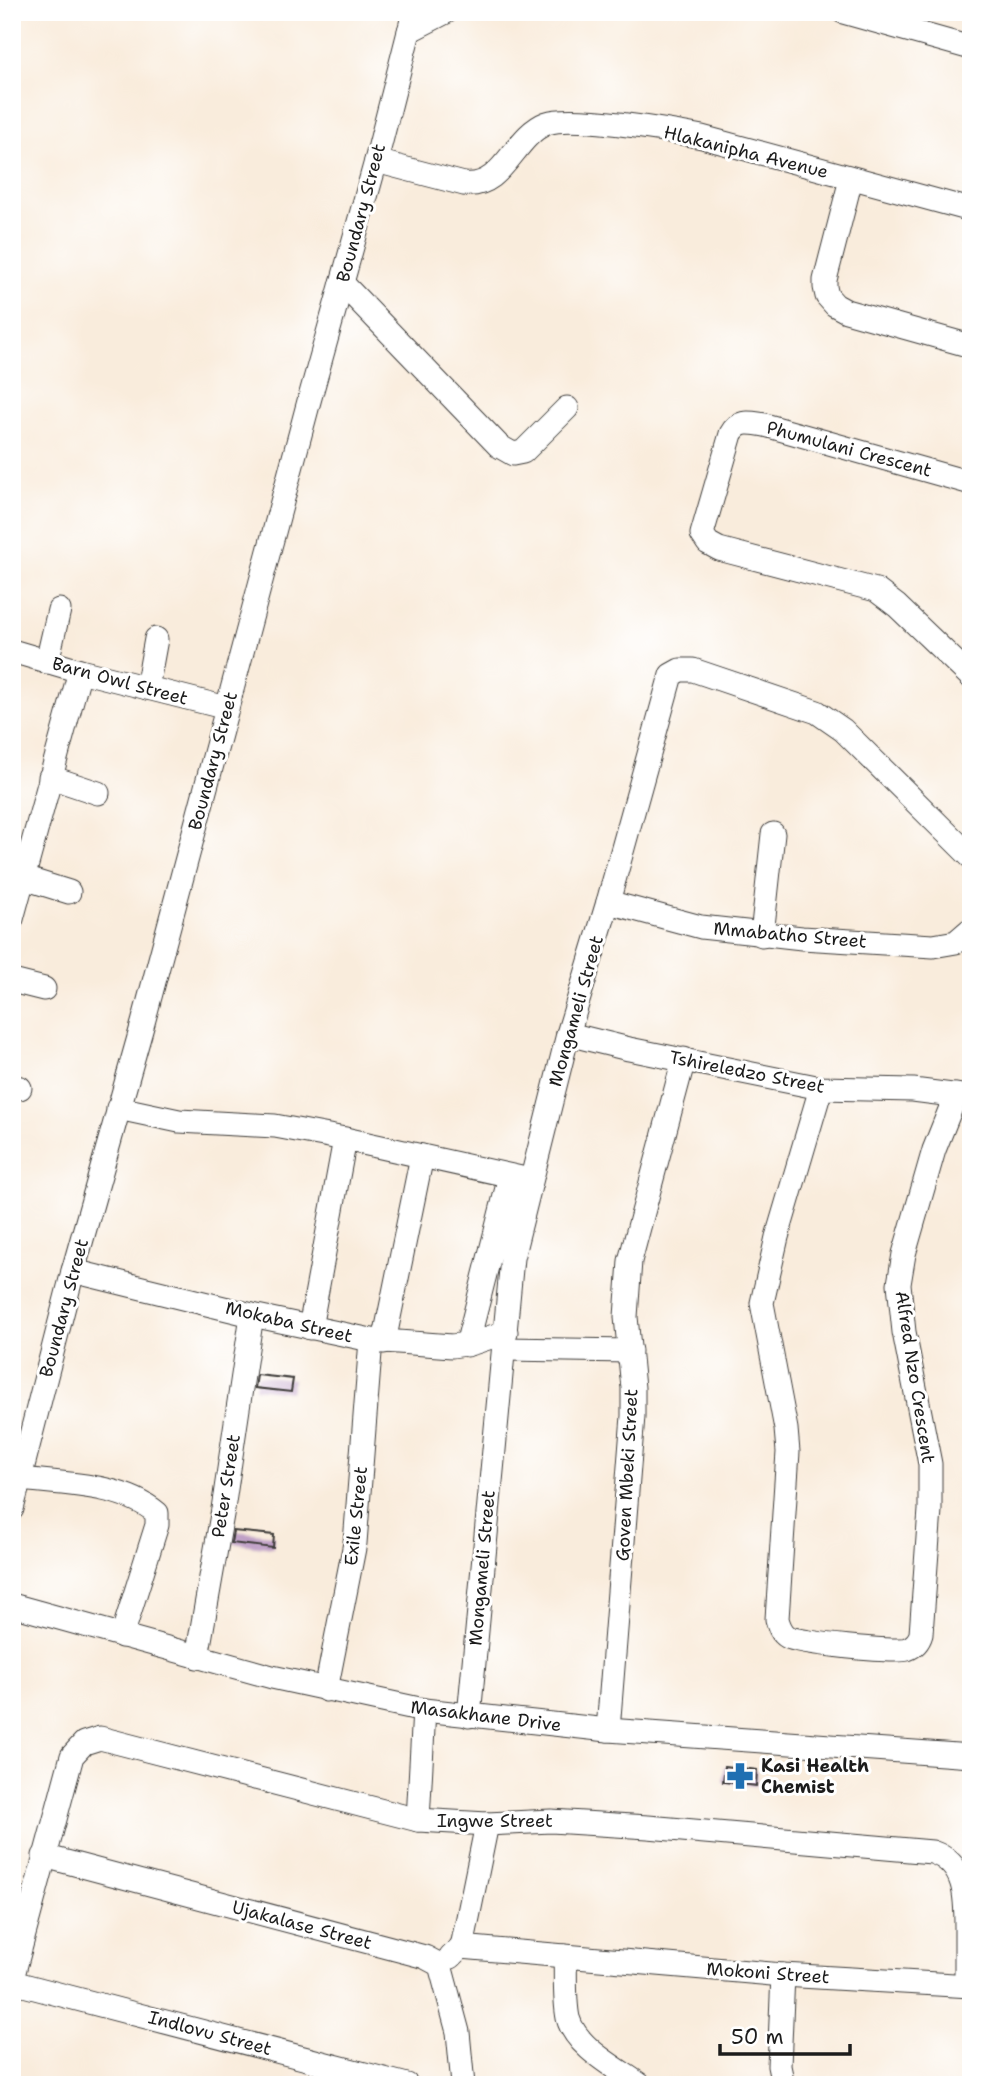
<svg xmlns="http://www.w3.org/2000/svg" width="983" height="2097" font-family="'Shantell Sans',sans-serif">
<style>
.building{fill:#be9dc5}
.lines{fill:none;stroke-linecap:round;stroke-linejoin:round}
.minor-casing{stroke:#3d3b39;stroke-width:25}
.minor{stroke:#fff;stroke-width:23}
.labels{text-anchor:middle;stroke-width:6;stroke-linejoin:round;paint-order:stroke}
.street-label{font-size:18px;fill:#1c1c1c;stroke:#fff}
.poi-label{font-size:18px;font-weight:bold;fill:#1c1c1c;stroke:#fff;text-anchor:start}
</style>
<rect width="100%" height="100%" fill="#fff"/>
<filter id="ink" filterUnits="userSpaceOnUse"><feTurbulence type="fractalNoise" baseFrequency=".0143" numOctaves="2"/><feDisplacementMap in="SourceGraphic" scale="14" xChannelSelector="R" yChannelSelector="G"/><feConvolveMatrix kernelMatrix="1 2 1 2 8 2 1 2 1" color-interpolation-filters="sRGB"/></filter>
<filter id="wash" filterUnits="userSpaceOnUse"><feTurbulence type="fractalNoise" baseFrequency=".00686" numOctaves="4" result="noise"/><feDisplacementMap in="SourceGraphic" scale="28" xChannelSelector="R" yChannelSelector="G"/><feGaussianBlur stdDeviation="1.57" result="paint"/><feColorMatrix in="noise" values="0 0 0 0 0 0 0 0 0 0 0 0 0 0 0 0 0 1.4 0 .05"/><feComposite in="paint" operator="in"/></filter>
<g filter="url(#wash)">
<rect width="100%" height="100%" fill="#f9ecdc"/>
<g id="blocks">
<g class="building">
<polygon points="257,1375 293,1379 291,1392 255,1388"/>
<polygon points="233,1531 274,1535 273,1548 231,1543"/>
<polygon points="725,1766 757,1770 756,1786 723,1782"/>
</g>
</g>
</g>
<g filter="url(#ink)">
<use href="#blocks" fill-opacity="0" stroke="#3d3b39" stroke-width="2"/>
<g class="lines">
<defs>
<g id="minor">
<polyline points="843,12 971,48"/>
<polyline points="409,31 446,12"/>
<path d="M376,161L464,184C504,189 513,136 547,123C573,114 671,131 702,137L971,210"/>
<polyline points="851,179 825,280 825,287 827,296 835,305 846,311 971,346"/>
<polyline points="342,283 499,446 513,454 523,452 567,408"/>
<path d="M971,483L765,425C750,423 739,419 731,434L702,534L708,543L719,549L876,590L897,606L971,677"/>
<polyline points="12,651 80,671 227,708"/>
<polyline points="47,662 59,610"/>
<polyline points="147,688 156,639"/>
<polyline points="50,777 98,793"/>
<polyline points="24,878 69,892"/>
<polyline points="608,902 701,927 802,938 933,946 956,942 971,929"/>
<polyline points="12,919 80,671"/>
<polyline points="762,935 773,834"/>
<polyline points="12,981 44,989"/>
<polyline points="568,1034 629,1049 821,1088 913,1090 968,1097"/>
<polyline points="12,1086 20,1088"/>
<path d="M821,1088L777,1237L762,1303L786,1429L788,1452L777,1619C779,1626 781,1633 788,1637C799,1643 895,1653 907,1649C915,1646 919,1641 921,1634L930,1510V1464L904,1332L899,1284L904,1254L934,1150L956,1095"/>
<polyline points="118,1108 179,1121 275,1126 345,1139 530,1180"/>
<polyline points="73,1271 252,1315 371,1340 452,1346 473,1343 506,1332"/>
<polyline points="310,1328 345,1139"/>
<polyline points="384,1342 422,1156"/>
<polyline points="467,1345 510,1176"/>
<polyline points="505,1349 630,1351"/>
<path d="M20,1479C64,1484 123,1484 157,1513V1525L122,1636"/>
<polyline points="12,1509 73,1271 143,1023 309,401 376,161 414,12"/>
<polyline points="12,1605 272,1677 424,1710 608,1730 971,1756"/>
<polyline points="197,1657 223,1509 252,1315"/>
<polyline points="326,1690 355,1543 371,1340"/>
<polyline points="469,1716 512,1258 568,1034 608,902 671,675 680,670 693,670 817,712 843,730 971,857"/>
<polyline points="608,1730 633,1416 633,1388 626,1317 630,1261 684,1059"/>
<polyline points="418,1820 424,1710"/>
<polyline points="44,1856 425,1957 440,1965 458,2032 463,2085"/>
<polyline points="461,1947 783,1975 971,1986"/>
<path d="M565,1956C566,1976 564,1998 568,2018C576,2048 617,2068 640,2085"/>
<polyline points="451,1957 461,1947 463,1942 487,1824"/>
<polyline points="783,1975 779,2066 783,2085"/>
<path d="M12,1979L72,1756L84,1743L100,1738L418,1820L487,1824L551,1821L648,1827L932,1852C967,1864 966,1899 966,1930C966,1949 966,1967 966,1986"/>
<polyline points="12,1982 407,2085"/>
</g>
</defs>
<use href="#minor" class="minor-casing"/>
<use href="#minor" class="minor"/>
</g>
</g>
<defs>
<symbol id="pharmacy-bare" viewBox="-9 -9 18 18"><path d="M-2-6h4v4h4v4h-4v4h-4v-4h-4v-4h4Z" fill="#1f6fb2" stroke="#fff" stroke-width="2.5" paint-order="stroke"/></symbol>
</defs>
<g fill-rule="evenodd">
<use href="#pharmacy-bare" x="721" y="1757" width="38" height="38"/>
</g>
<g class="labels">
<g class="street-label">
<text transform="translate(746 152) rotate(14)" y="6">Hlakanipha Avenue</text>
<text transform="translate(361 213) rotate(-75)" y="6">Boundary Street</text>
<text transform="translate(849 449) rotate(15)" y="6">Phumulani Crescent</text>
<text transform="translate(120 681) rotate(15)" y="6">Barn Owl Street</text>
<text transform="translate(213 761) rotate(-75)" y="6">Boundary Street</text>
<text transform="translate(790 935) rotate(5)" y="6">Mmabatho Street</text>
<text transform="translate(576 1011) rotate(-74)" y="6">Mongameli Street</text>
<text transform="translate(747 1072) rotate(11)" y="6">Tshireledzo Street</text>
<text transform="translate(64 1308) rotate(-75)" y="6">Boundary Street</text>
<text transform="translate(289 1322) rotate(13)" y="6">Mokaba Street</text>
<text transform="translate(915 1377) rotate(81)" y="6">Alfred Nzo Crescent</text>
<text transform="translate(627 1475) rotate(-87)" y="6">Goven Mbeki Street</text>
<text transform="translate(226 1486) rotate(-81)" y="6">Peter Street</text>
<text transform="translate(356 1516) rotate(-84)" y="6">Exile Street</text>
<text transform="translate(482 1568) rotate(-85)" y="6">Mongameli Street</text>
<text transform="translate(486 1716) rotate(7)" y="6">Masakhane Drive</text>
<text x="495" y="1827">Ingwe Street</text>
<text transform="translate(302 1925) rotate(15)" y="6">Ujakalase Street</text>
<text transform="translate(768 1973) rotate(4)" y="6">Mokoni Street</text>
<text transform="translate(210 2033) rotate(15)" y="6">Indlovu Street</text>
</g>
<g class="poi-label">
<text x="761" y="1772">Kasi Health<tspan x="761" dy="21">Chemist</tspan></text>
</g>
</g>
<rect width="983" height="2097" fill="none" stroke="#fff" stroke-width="42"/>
<path d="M720 2044v10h130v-10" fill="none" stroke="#1c1c1c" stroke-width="3.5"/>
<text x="731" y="2044" font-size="21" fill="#1c1c1c" stroke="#ffffff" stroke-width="5" paint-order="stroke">50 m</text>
</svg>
